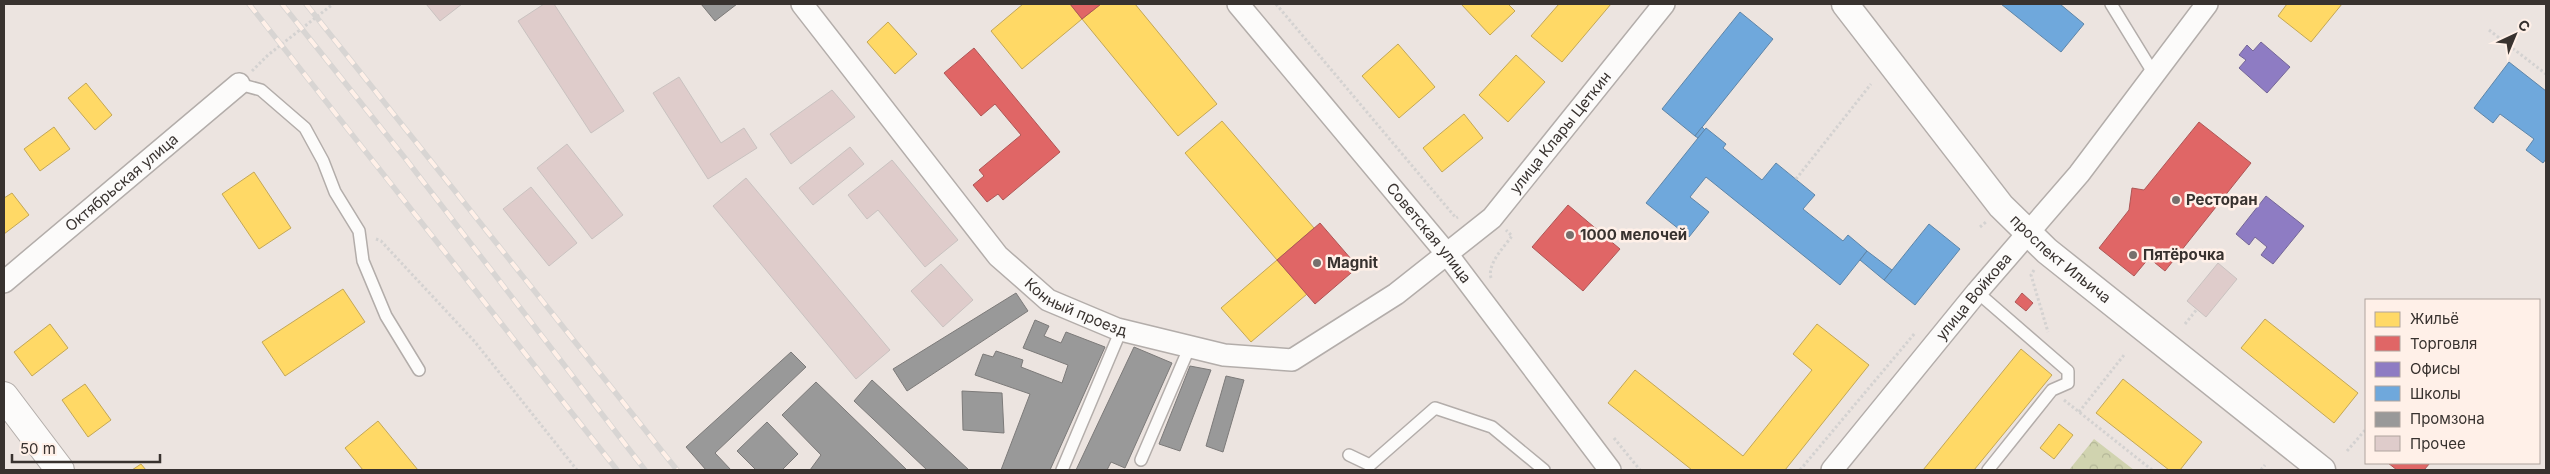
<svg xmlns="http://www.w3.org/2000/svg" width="2550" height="474" font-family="Inter,sans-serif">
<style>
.park{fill:url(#park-crowns)}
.homes{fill:#ffd966;stroke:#c3a756}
.shops{fill:#e06666;stroke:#ae5656}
.offices{fill:#8e7cc3;stroke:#746697}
.schools{fill:#6fa8dc;stroke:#5e85a8}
.industry{fill:#999;stroke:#7c7a79}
.building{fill:#dfcccb;stroke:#c9c2c0}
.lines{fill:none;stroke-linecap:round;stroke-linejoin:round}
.service-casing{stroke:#b3adaa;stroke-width:14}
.minor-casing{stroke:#b3adaa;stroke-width:24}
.tertiary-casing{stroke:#b3adaa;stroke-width:29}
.primary-casing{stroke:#b3adaa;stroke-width:30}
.path{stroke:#d4d2d1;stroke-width:3;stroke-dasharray:2.5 2.5;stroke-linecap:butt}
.service{stroke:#fcfbfa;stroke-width:11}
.minor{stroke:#fcfbfa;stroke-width:21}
.tertiary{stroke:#fcfbfa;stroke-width:26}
.primary{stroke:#fcfbfa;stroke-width:28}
.rail-casing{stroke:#d8d5d3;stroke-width:5.5}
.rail{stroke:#fff0e8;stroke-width:4;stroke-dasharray:11;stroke-linecap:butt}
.poi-dot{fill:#77706d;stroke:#fff0e8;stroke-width:2}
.labels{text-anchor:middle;stroke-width:5;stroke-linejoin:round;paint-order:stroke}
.street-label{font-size:15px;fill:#38322f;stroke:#fff0e8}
.poi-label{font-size:15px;font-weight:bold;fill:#38322f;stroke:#fff0e8;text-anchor:start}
</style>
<defs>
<pattern id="park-crowns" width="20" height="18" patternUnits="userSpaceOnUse" patternTransform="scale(1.25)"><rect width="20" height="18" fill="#d0d3af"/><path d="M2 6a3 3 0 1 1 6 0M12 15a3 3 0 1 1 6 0" fill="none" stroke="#b3b697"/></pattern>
</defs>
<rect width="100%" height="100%" fill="#ece4e0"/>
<polygon class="park" points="2094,439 2134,470 2069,470"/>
<g class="homes">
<polygon points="1023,4 1070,4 1082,19 1022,69 991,31"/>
<polygon points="1101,4 1135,4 1217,104 1178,136 1082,19"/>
<polygon points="1461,4 1508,4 1515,11 1490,35"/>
<polygon points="1559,4 1611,4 1562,62 1531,36"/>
<polygon points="2287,4 2342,4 2311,42 2278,16"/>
<polygon points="888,22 917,54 895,74 867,42"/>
<polygon points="1398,44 1435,87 1399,118 1362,76"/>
<polygon points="1516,55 1545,82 1508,122 1479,95"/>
<polygon points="86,83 112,115 95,130 68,98"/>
<polygon points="1464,114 1483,138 1442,172 1423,148"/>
<polygon points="1222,121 1314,228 1277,260 1185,153"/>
<polygon points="54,127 70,149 40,171 24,149"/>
<polygon points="254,172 291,228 259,249 222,194"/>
<polygon points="12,193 29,215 4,234 4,198"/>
<polygon points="1277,260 1307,294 1251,342 1221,308"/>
<polygon points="343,289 365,322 285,376 262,342"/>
<polygon points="2265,319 2358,393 2334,423 2241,348"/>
<polygon points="50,324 68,348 32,376 14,352"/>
<polygon points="1817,324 1869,365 1785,470 1692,470 1608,403 1635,370 1743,456 1812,370 1793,354"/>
<polygon points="2021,349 2052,375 1974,470 1923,470"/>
<polygon points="2123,379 2202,442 2180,470 2169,470 2096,413"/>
<polygon points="85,384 111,420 88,437 62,400"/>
<polygon points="378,421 418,470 363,470 345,448"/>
<polygon points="2059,424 2073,435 2054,459 2040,448"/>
<polygon points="141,464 146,470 132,470"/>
</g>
<g class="shops">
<polygon points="1070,4 1101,4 1082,19"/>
<polygon points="974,48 1060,152 1003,200 998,194 987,202 973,185 984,176 979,170 1021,135 995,104 981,116 944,73"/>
<polygon points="2199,122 2251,163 2165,271 2149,258 2134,276 2099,248 2129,210 2132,188 2144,190"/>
<polygon points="1568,205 1620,249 1583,291 1532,247"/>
<polygon points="1320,223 1358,267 1315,304 1277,260"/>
<polygon points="2022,293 2033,303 2026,311 2015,302"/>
<polygon points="2388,463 2430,463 2424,470 2397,470"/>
</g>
<g class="offices">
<polygon points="2261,42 2290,67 2267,93 2239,68 2246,60 2239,55 2247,45 2253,51"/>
<polygon points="2266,196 2304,226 2273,264 2261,255 2267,247 2255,237 2249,245 2236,234"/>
</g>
<g class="schools">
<polygon points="2001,4 2060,4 2084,24 2061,52"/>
<polygon points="1740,12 1773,39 1695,136 1662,109"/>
<polygon points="2509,62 2546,91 2546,159 2543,163 2526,150 2534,139 2500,114 2493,123 2474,108"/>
<polygon points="1702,127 1705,130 1698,138 1695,136"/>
<polygon points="1706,128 1726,144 1723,148 1762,180 1776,163 1815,195 1803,209 1843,241 1848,235 1867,251 1840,285 1706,177 1690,197 1709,212 1689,237 1646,203"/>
<polygon points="1929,224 1960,249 1915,305 1884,280"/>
<polygon points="1867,251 1892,270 1884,280 1860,260"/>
</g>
<g class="industry">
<polygon points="701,4 737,4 715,21"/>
<polygon points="1016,293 1028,311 907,391 893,369"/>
<polygon points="1035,320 1049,326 1044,336 1061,343 1066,332 1105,347 1050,470 1001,470 1030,394 975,375 983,354 993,357 996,351 1023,360 1021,367 1062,383 1068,365 1023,348"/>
<polygon points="1134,347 1172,363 1125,468 1111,462 1107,470 1076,470"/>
<polygon points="791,352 806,367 715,453 731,470 706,470 686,447"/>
<polygon points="1190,366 1211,370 1180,451 1159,444"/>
<polygon points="1226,376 1244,380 1223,452 1206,446"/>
<polygon points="872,380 969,470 927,470 854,401"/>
<polygon points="816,382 907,470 810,470 821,455 782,415"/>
<polygon points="962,391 1002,393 1004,433 963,430"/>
<polygon points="767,422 798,454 782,470 756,470 737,451"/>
</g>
<g class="building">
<polygon points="426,4 462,4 440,21"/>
<polygon points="544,4 554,4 624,111 591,133 518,21"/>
<polygon points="679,77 721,143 744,128 757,148 708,179 653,93"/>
<polygon points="832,90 855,117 791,164 770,134"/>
<polygon points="567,144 623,215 592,239 537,168"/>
<polygon points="850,147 864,164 813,205 799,188"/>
<polygon points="892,160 958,240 925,267 878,210 867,219 848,195"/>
<polygon points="746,178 890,350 856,379 713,206"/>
<polygon points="531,187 577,243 549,266 503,209"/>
<polygon points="2218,263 2237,279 2206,317 2187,301"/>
<polygon points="941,264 973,300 943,327 911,291"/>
</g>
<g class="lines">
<defs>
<g id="service">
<polyline points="2111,4 2154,74"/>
<polyline points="239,84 261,90 305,128 323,161 335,192 359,231 363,261 386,316 419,370"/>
<polyline points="1977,292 2068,371 2068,383 2052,390 1988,470"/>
<polyline points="1349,455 1370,465 1435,408 1492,427 1544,470"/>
<polyline points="1141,460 1190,346"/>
<polyline points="1062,470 1121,330"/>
</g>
<g id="minor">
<path id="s1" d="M802,4L998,256L1048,300L1117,329L1224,355L1292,360L1396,294L1492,218L1664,4"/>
<path id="s2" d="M1238,4L1447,254L1610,470"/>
<path id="s3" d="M4,282L239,84"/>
<path id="s4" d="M1832,470L1977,292L2079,174L2207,4"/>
</g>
<g id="tertiary">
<path id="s5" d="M1845,4L2001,206L2047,251L2322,470"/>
</g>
<polyline id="primary" points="4,396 60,470"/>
</defs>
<use href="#service" class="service-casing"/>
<use href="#minor" class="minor-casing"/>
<use href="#tertiary" class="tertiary-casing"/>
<use href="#primary" class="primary-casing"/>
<g class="path">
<polyline points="1276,4 1456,218 1458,217"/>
<polyline points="2489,30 2546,74"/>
<polyline points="252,71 268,55 333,4"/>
<polyline points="1796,179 1871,84"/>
<polyline points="1980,227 1986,222"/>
<polyline points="376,239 381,241 475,342 577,470"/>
<polyline points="2034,270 2031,275 2048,332"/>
<path d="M1491,278C1487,264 1504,247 1512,236L1506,230"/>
<polyline points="2185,324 2197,309"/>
<polyline points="2064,400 2152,470"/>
<polyline points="2079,412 2124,355"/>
<polyline points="1614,438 1640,470"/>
<polyline points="2347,451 2366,429"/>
<polyline points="1800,470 1915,333"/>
<polyline points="2261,470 2265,465"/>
</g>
<use href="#service" class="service"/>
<use href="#minor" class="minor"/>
<use href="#tertiary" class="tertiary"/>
<use href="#primary" class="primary"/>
<defs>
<g id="rail">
<polyline points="249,4 617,470"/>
<polyline points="282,4 405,158 645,470"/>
<polyline points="306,4 677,470"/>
</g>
</defs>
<use href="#rail" class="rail-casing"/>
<use href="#rail" class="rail"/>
</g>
<g class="poi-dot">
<circle cx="2176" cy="200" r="5"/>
<circle cx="1570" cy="235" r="5"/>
<circle cx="2133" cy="255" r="5"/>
<circle cx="1317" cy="263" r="5"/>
</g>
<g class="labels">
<g class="street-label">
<text dy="5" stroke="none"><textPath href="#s1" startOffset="994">улица Клары Цеткин</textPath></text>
<text dy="5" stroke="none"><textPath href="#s3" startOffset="154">Октябрьская улица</textPath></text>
<text dy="5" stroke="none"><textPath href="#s2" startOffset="298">Советская улица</textPath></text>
<text dy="5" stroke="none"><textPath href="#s5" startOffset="335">проспект Ильича</textPath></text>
<text dy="5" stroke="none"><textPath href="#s4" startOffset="224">улица Войкова</textPath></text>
<text dy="5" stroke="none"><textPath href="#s1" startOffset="414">Конный проезд</textPath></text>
</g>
<g class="poi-label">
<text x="2186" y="205">Ресторан</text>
<text x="1580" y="240">1000 мелочей</text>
<text x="2143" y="260">Пятёрочка</text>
<text x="1327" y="268">Magnit</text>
</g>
</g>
<rect width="2550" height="474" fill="none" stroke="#38322f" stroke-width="10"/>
<rect x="2365" y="299" width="175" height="165" fill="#fff0e8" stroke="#afa49e"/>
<rect x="2375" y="312" width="25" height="15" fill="#ffd966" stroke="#afa49e"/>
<text x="2410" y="324" font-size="15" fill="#38322f">Жильё</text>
<rect x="2375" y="336" width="25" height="15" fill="#e06666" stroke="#afa49e"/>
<text x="2410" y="349" font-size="15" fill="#38322f">Торговля</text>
<rect x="2375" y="362" width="25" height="15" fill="#8e7cc3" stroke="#afa49e"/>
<text x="2410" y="374" font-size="15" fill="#38322f">Офисы</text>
<rect x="2375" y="386" width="25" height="15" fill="#6fa8dc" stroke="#afa49e"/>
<text x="2410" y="399" font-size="15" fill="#38322f">Школы</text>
<rect x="2375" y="412" width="25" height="15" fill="#999999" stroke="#afa49e"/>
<text x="2410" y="424" font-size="15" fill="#38322f">Промзона</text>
<rect x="2375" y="436" width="25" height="15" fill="#dfcccb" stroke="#afa49e"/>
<text x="2410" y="449" font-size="15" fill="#38322f">Прочее</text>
<g transform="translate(2515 35) rotate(44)" stroke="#fff0e8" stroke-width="4" paint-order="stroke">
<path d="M0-4L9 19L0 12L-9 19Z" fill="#38322f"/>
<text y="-8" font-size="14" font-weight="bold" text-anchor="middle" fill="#38322f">С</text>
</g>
<path d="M12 454v8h148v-8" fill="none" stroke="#38322f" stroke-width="2.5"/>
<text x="20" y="454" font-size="15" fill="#38322f" stroke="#fff0e8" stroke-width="4" paint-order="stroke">50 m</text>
</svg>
